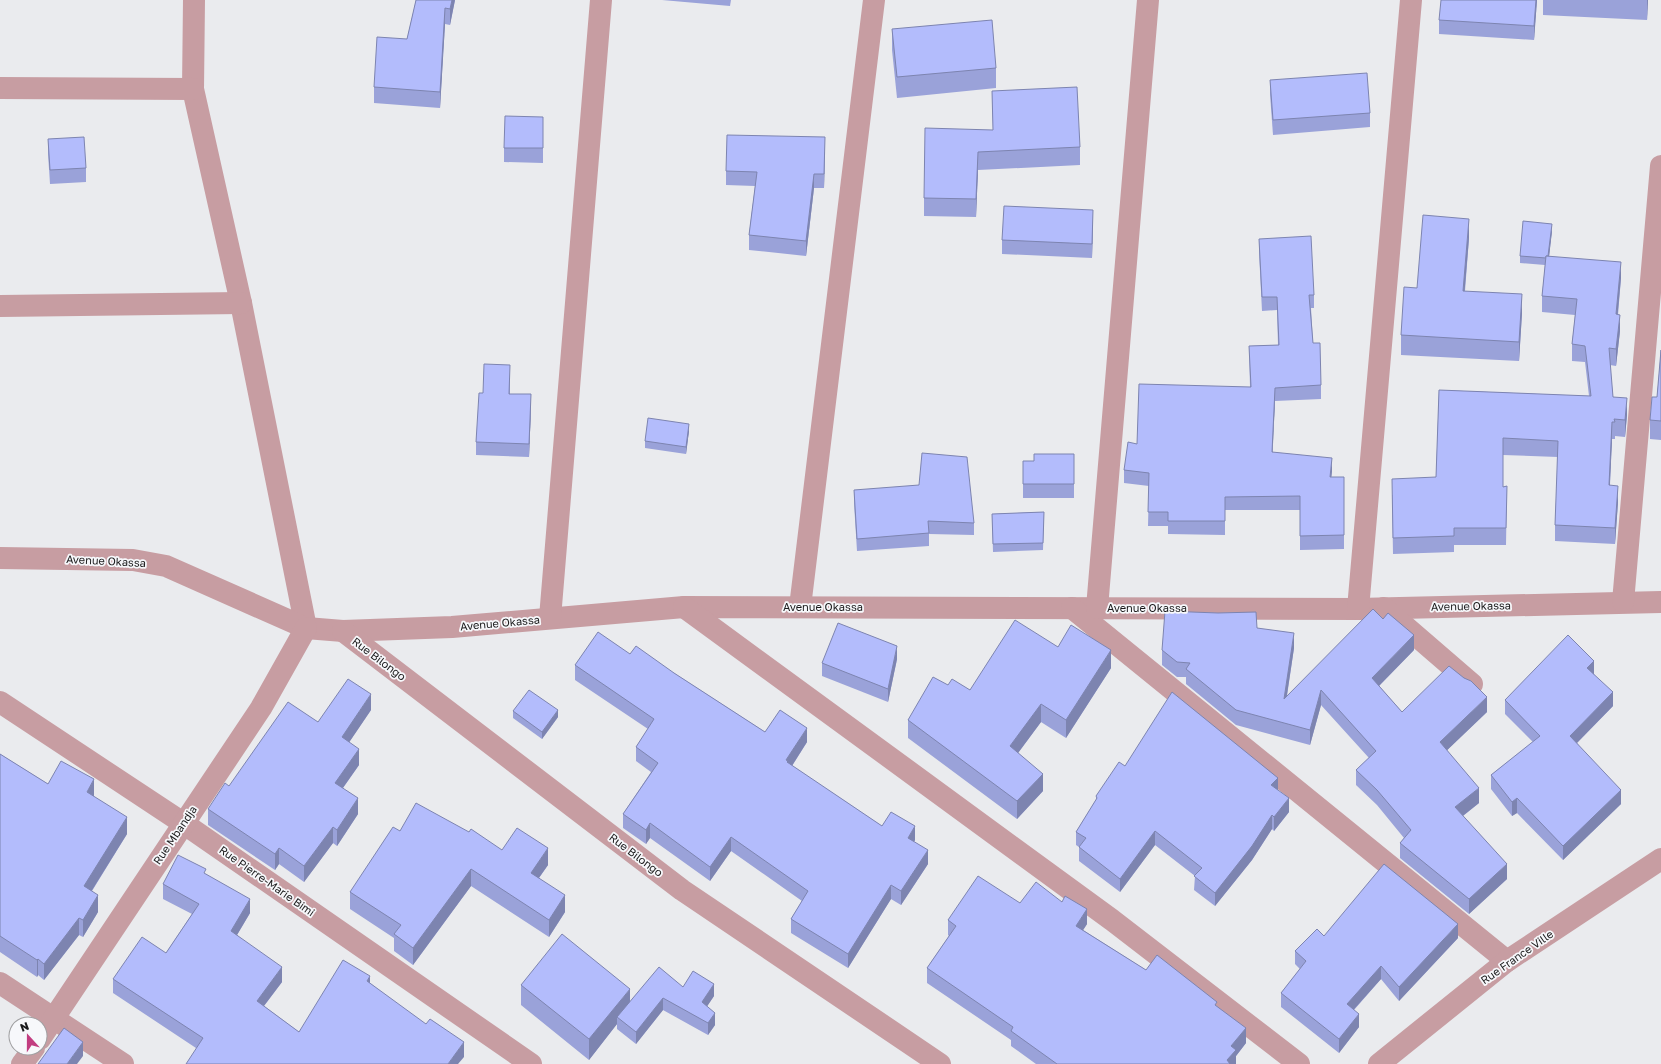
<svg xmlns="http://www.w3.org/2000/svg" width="1661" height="1064" font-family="'Golos Text',sans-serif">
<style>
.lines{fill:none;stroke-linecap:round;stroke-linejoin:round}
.minor{stroke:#c79da2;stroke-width:22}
.wall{fill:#9aa2d9}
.shaded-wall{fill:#7d84b0}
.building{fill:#b3bcfc;stroke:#7d84b0}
.labels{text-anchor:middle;stroke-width:3.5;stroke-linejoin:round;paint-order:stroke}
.street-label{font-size:11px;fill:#1a1a1b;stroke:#f7f8fb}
</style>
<rect width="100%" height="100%" fill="#eaebee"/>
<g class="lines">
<g class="minor">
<polyline points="194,0 193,89 241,303 306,628"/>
<polyline points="0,88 193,89"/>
<polyline points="0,306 241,303"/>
<polyline points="0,558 133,560 166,566 306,628 343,631 452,627 684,607 1358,609 1661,602"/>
<polyline points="1623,602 1661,166"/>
<polyline points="684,607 1112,920 1299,1064"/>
<polyline points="800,607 874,0"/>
<polyline points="1072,608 1507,961"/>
<polyline points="1097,608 1148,0"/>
<polyline points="1384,608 1472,684"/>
<polyline points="1358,609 1411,0"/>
<polyline points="550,618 601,0"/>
<polyline points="343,631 682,890 940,1064"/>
<polyline points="0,702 183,823 531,1064"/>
<polyline points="0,983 123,1064"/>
<polyline points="40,1039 261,708 306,628"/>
<polyline points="22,1064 34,1048"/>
<polyline points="1379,1064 1507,961 1661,859"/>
</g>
</g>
<g class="wall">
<polygon points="416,0 455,0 450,25 445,24 440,108 374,103 374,87 407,39"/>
<polygon points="662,0 731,0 730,6"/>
<polygon points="1537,0 1534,40 1439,34 1439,20"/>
<polygon points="1543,0 1648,0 1647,20 1543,15"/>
<polygon points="892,29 996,68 996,88 897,98 892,50"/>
<polygon points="1270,80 1370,113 1370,127 1273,135 1270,94"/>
<polygon points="992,91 1080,147 1080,165 978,170 976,217 924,216 924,198 993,130"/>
<polygon points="543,117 543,163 504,162 504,148"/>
<polygon points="48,139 86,168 86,182 50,184 48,153"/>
<polygon points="825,152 824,188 814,188 806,256 749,250 749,235 755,186 726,185 726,171"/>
<polygon points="1093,225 1092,258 1002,254 1002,240"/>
<polygon points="1552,231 1549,256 1621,278 1618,315 1620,331 1616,366 1610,365 1613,397 1627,415 1625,437 1615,436 1615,439 1612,439 1610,485 1618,502 1615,544 1555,541 1555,525 1558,457 1503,455 1503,487 1507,486 1506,545 1454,545 1454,552 1393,554 1392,495 1436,477 1439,390 1589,396 1585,362 1572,361 1572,344 1575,315 1542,312 1542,296 1545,265 1520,263 1520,256"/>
<polygon points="1469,238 1465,291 1522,313 1519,361 1401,355 1401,335 1417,288"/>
<polygon points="1259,239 1314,295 1314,308 1311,308 1313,343 1321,385 1321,399 1275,401 1272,452 1332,471 1331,477 1344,477 1344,549 1300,550 1300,510 1225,510 1225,535 1168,534 1168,526 1148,526 1149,486 1124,483 1124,470 1137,444 1250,387 1249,346 1278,345 1277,310 1262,311 1259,252"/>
<polygon points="1661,350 1661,440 1650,439 1650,420 1657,397"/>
<polygon points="510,378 510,394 531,408 529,457 476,455 476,442 483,393"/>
<polygon points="689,431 686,454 645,448 645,441"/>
<polygon points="1074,454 1074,498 1023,498 1023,461 1034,461"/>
<polygon points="854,490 974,523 974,535 929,534 929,546 857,551 854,503"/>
<polygon points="1044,512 1043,550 993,552 992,514"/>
<polygon points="1257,628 1294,648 1287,696 1414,650 1379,686 1402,712 1487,712 1447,750 1479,803 1463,816 1507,879 1469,914 1400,858 1400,843 1404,838 1377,805 1356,785 1356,770 1369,758 1321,705 1310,745 1236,725 1186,684 1186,677 1177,677 1162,665 1162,650"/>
<polygon points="1058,647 1111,668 1066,738 1041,722 1018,753 1043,791 1017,819 908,738 908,720 948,685 970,690"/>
<polygon points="630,654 674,673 765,732 807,742 792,766 882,826 915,840 914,842 928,864 901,905 891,899 848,968 791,933 791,919 802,901 731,851 710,881 650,838 646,844 623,828 623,814 651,772 636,761 636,747 648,729 575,680 575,665"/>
<polygon points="897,659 888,702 822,676 822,663"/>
<polygon points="1594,674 1613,706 1577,743 1621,804 1563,860 1517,813 1512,816 1491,789 1491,775 1533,742 1505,714 1505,700"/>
<polygon points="371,710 349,742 359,765 343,788 358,814 337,846 333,843 304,882 279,864 275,870 208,825 208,809 229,786 318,722"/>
<polygon points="513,711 558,717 542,739 513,718"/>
<polygon points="0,754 48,784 94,796 94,797 127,834 92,891 98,912 83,937 79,935 44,980 38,975 37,977 0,952"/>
<polygon points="1125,766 1278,790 1289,812 1274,831 1272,829 1252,860 1215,906 1194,890 1195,876 1155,845 1120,892 1079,861 1079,847 1076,845 1076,832 1096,800 1096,796"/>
<polygon points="400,831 502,850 548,865 539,878 565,912 549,937 471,886 413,965 394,951 394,938 350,909 350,892"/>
<polygon points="206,874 250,913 237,935 282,982 264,1006 299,1032 370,983 464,1057 196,1048 113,993 113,979 166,953 192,914 163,899 163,884"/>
<polygon points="1020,903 1087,924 1083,930 1146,970 1217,1006 1246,1043 1236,1056 1236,1064 1036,1064 1011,1046 1011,1040 927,983 927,968 949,936 948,935 948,920"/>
<polygon points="1324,936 1458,938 1399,1001 1381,979 1354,1010 1359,1027 1339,1053 1281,1007 1281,993 1300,969 1295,964 1295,951"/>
<polygon points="521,985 630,1002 683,987 714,996 707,1006 715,1025 708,1035 663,1010 636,1044 617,1029 617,1024 589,1060 521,1005"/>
</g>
<g class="shaded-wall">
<polygon points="452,0 455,0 450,25 450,9"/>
<polygon points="1536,0 1537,0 1534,40 1534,26"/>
<polygon points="1647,0 1648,0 1647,20"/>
<polygon points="445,8 445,24 440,108 440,92"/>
<polygon points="825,137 825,152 824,188 824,174"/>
<polygon points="978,152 978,170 976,217 976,199"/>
<polygon points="814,174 814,188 806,256 806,241"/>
<polygon points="1093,210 1093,225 1092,258 1092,244"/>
<polygon points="1469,219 1469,238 1463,310 1463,291"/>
<polygon points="1552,224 1552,231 1548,266 1548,258"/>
<polygon points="1621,262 1621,278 1616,331 1616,314"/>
<polygon points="1522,294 1522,313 1519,361 1519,342"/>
<polygon points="1620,315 1620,331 1616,366 1616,349"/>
<polygon points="1275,388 1275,401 1272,466 1272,452"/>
<polygon points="531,394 531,408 529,457 529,444"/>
<polygon points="1627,398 1627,415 1625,437 1625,420"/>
<polygon points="1612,422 1612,439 1609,502 1609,485"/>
<polygon points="689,424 689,431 686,454 686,447"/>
<polygon points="1332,458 1332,471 1330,491 1330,477"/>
<polygon points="1618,486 1618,502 1615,544 1615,528"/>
<polygon points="1294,633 1294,648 1284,714 1284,699"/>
<polygon points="1414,635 1414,650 1372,693 1372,678"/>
<polygon points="897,646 897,659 888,702 888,689"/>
<polygon points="1111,650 1111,668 1066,738 1066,720"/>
<polygon points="1594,661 1594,675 1587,668"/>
<polygon points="1321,690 1321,705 1310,745 1310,730"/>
<polygon points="1613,692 1613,706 1570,750 1570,736"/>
<polygon points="371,694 371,710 342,753 342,737"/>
<polygon points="1487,697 1487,712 1440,757 1440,742"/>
<polygon points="1041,704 1041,722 1010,764 1010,746"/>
<polygon points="558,710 558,717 542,739 542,732"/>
<polygon points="807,728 807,742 788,772 786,760"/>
<polygon points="359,749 359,765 335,799 335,783"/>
<polygon points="1043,774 1043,791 1017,819 1017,801"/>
<polygon points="1278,778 1278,791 1271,785"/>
<polygon points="94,779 94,796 87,809 87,792"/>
<polygon points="1479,788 1479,803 1455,822 1455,807"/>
<polygon points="1621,790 1621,804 1563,860 1563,846"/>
<polygon points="358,798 358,814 337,846 337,830"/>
<polygon points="1289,798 1289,812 1274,831 1274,817"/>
<polygon points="1517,798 1517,813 1512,816 1512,802"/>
<polygon points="1272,815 1272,829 1252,860 1215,906 1215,893"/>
<polygon points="127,817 127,834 84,903 84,886"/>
<polygon points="650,823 650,838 646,844 646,830"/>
<polygon points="915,826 915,840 908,852 908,838"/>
<polygon points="333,827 333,843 304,882 304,866"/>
<polygon points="1155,831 1155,845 1120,892 1120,879"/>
<polygon points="731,837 731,851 710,881 710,867"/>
<polygon points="279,848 279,864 275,870 275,854"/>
<polygon points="548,848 548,865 531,889 531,873"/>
<polygon points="928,850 928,864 901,905 901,891"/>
<polygon points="1507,864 1507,879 1469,914 1469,899"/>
<polygon points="471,869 471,886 413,965 413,948"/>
<polygon points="891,885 891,899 848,968 848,954"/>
<polygon points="98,895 98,912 83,937 83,920"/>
<polygon points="565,895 565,912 549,937 549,920"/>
<polygon points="250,899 250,913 231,945 231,931"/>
<polygon points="1087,909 1087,924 1076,941 1076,926"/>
<polygon points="79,918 79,935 44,980 44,964"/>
<polygon points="1458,924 1458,938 1399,1001 1399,987"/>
<polygon points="38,959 38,975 37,977 37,960"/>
<polygon points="1381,966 1381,979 1347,1017 1347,1004"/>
<polygon points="282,967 282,982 257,1015 257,1001"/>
<polygon points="370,976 370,991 367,981"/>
<polygon points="714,984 714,996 702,1014 702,1002"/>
<polygon points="630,989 630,1010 617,1017 617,1024 589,1060 589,1039"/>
<polygon points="663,998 663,1010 636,1044 636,1032"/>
<polygon points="715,1013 715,1025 708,1035 708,1023"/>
<polygon points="1359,1014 1359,1027 1339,1053 1339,1039"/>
<polygon points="1246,1028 1246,1043 1236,1056 1236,1064 1227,1064 1227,1060 1231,1046"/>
<polygon points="83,1042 83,1056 77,1064 67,1064"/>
<polygon points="464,1042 464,1057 458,1064 448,1064"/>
</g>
<g class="building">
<polygon points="416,0 452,0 450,9 445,8 440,92 374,87 377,37 407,39"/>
<polygon points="1441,0 1536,0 1534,26 1439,20"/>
<polygon points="992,20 996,68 897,77 892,29"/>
<polygon points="1367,73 1370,113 1273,120 1270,80"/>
<polygon points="1077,87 1080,147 978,152 976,199 924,198 925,128 993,130 992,91"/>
<polygon points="505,116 543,117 543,148 504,148"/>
<polygon points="727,135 825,137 824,174 814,174 806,241 749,235 757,172 726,171"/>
<polygon points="84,137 86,168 50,170 48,139"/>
<polygon points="1004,206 1093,210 1092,244 1002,240"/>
<polygon points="1423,215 1469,219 1463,291 1522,294 1519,342 1401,335 1404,287 1417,288"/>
<polygon points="1523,221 1552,224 1548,256 1546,256 1546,258 1520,256"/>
<polygon points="1311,236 1314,295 1309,295 1313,343 1320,343 1321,385 1275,388 1272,452 1332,458 1330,477 1344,477 1344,535 1300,536 1300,496 1225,497 1225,521 1168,521 1168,512 1148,512 1149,473 1124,470 1128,442 1137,444 1139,384 1251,387 1249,346 1279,345 1277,297 1262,297 1259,239"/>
<polygon points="1546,256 1621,262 1616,314 1620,315 1616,349 1609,348 1613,397 1627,398 1625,420 1614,419 1615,422 1612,422 1609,485 1618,486 1615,528 1555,525 1558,441 1503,438 1503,487 1507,486 1506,528 1454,528 1454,536 1393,538 1392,479 1436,477 1439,390 1591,396 1585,346 1572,344 1577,299 1542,296"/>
<polygon points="1661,350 1661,421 1650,420 1652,397 1657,397"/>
<polygon points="484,364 510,365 509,394 531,394 529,444 476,442 479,393 483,393"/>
<polygon points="648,418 689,424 686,447 645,441"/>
<polygon points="922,453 967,457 974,523 928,521 929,533 857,539 854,490 919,485"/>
<polygon points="1034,454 1074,454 1074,484 1023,484 1023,461 1034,461"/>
<polygon points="1044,512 1043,543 993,544 992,514"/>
<polygon points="1373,609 1383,619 1388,613 1414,635 1372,678 1402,712 1449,666 1464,678 1471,681 1487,697 1440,742 1479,788 1455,807 1507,864 1469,899 1400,843 1411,830 1377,790 1356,770 1376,751 1321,690 1310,730 1236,710 1186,669 1190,663 1177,662 1162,650 1165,611 1218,613 1256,612 1257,628 1294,633 1284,699"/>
<polygon points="1015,620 1058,647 1071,625 1111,650 1066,720 1041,704 1010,746 1043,774 1017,801 908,720 933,677 948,685 952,679 970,690"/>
<polygon points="838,623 897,646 888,689 822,663"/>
<polygon points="598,632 630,654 636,646 674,673 765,732 780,710 807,728 786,760 788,761 787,762 882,826 891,812 915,826 908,838 928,850 901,891 891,885 848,954 791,919 808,891 731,837 710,867 650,823 646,830 623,814 658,763 636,747 654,719 575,665"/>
<polygon points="1568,635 1594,661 1587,668 1613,692 1570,736 1621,790 1563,846 1517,798 1512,802 1491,775 1540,736 1505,700"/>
<polygon points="348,679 371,694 342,737 359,749 335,783 358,798 337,830 333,827 304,866 279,848 275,854 208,809 225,783 229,786 288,702 318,722"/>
<polygon points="529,690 558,710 542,732 513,711"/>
<polygon points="1172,692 1278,778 1271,785 1289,798 1274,817 1272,815 1252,846 1215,893 1194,876 1202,868 1155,831 1120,879 1079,847 1086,838 1076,832 1097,798 1096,796 1119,762 1125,766"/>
<polygon points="0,754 48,784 61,761 94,779 87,792 127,817 84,886 98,895 83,920 79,918 44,964 38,959 37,960 0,936"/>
<polygon points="416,803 469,832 471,829 502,850 517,828 548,848 531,873 565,895 549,920 471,869 413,948 394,934 401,925 350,892 393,827 400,831"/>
<polygon points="178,855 206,869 204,873 250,899 231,931 282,967 257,1001 299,1032 343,960 370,976 367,981 426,1024 430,1019 464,1042 448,1064 186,1064 203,1038 113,979 142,937 166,953 199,904 163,884"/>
<polygon points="1384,864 1458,924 1399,987 1381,966 1347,1004 1359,1014 1339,1039 1281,993 1306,961 1295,951 1317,929 1324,936"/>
<polygon points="978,876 1020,903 1036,882 1062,902 1065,896 1087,909 1076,926 1146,970 1157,955 1217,1002 1215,1005 1246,1028 1231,1046 1236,1050 1227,1060 1230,1064 1057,1064 1011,1031 1013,1027 927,968 956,926 948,920"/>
<polygon points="562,934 630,989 589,1039 521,985"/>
<polygon points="659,967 683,987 693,971 714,984 702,1002 715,1013 708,1023 663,998 636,1032 617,1017"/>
<polygon points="64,1028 83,1042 67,1064 38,1064"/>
</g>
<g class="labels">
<g class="street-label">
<text transform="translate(106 561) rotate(3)" y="4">Avenue Okassa</text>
<text transform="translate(1471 606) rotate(-1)" y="4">Avenue Okassa</text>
<text x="823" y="611">Avenue Okassa</text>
<text x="1147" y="612">Avenue Okassa</text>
<text transform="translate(500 623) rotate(-5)" y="4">Avenue Okassa</text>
<text transform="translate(379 659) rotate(37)" y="4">Rue Bilongo</text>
<text transform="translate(175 835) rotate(-56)" y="4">Rue Mbandja</text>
<text transform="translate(636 855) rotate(37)" y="4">Rue Bilongo</text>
<text transform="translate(267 881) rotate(35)" y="4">Rue Pierre-Marie Bimi</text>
<text transform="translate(1517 957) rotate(-35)" y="4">Rue France Ville</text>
</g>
</g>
<g transform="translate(28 1036) rotate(339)"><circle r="19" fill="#f7f8fb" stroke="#9f9fa1"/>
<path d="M0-3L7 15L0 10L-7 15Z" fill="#c23d80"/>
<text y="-6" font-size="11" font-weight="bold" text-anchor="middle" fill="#1a1a1b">N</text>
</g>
</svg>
